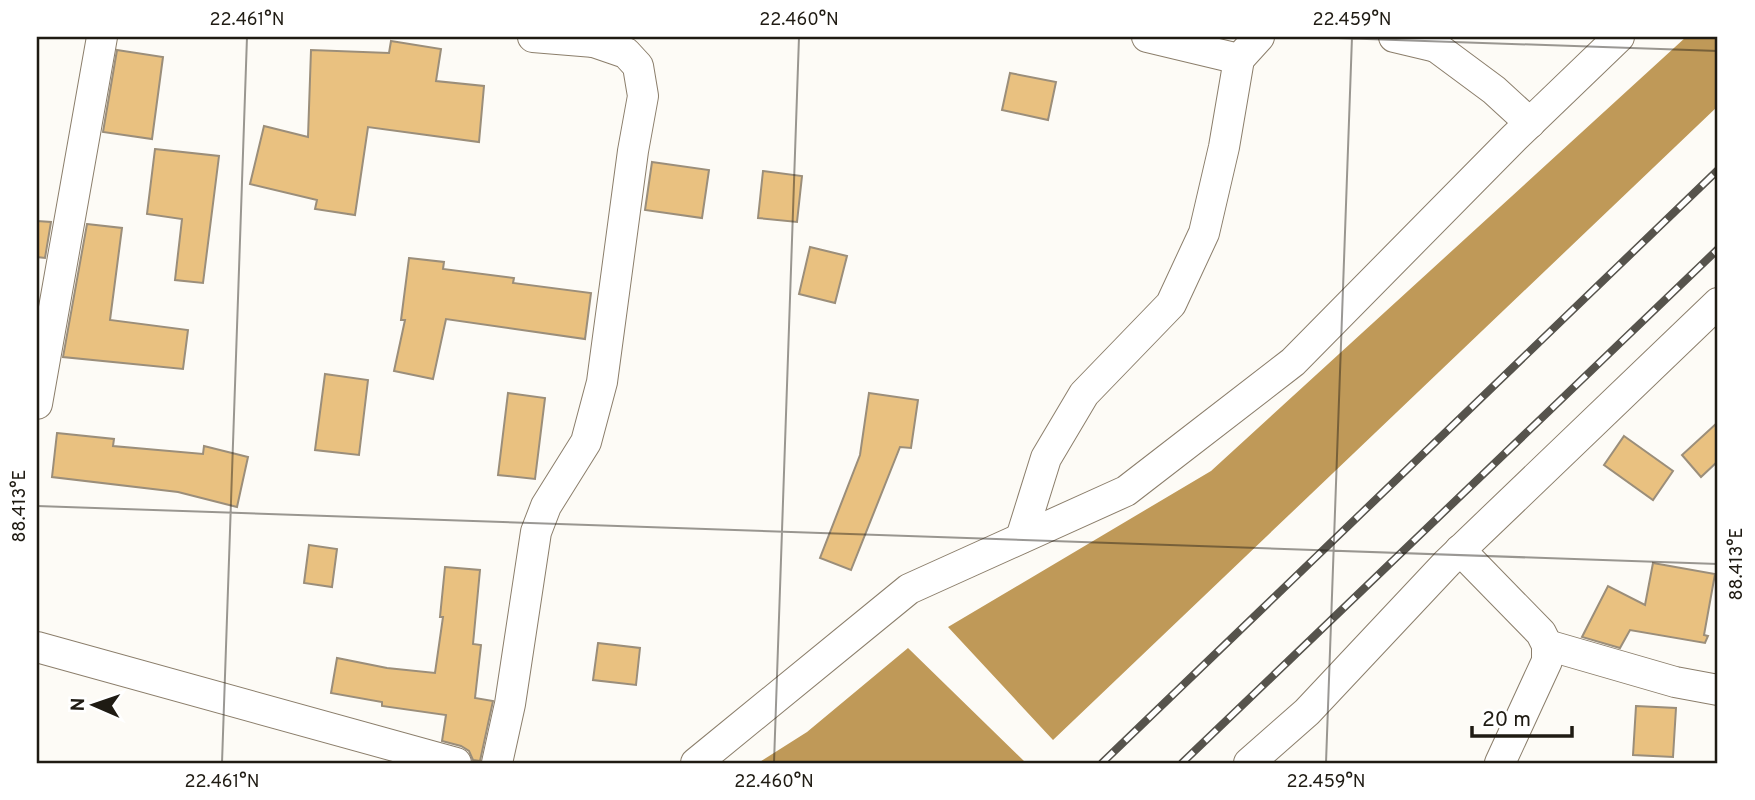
<svg xmlns="http://www.w3.org/2000/svg" width="1755" height="800" font-family="Overpass,sans-serif">
<style>
.water{fill:#bf9958}
.building{fill:#e9c180;stroke:#9b8e7a;stroke-width:2}
.lines{fill:none;stroke-linecap:round;stroke-linejoin:round}
.minor-casing{stroke:#8b7e6b;stroke-width:32}
.minor{stroke:#fff;stroke-width:30}
.rail-casing{stroke:#56534c;stroke-width:8}
.rail{stroke:#fff;stroke-width:5;stroke-dasharray:16;stroke-linecap:butt}
.ticks{fill:none;stroke:#1f1b13;stroke-width:2;stroke-opacity:0.45}
.neatline{fill:none;stroke:#1f1b13;stroke-width:2.5}
.ticks-label{font-size:18px;text-anchor:middle;fill:#1f1b13}
</style>
<rect width="100%" height="100%" fill="#fdfbf6"/>
<g class="water">
<polygon points="1686,37 1718,37 1718,106 1053,740 948,627 1211,471"/>
<polygon points="908,648 1025,762 758,763 807,732"/>
</g>
<g class="building">
<polygon points="391,41 441,49 436,81 484,86 479,142 368,127 355,215 315,209 317,200 250,184 264,126 308,137 311,50 389,53"/>
<polygon points="117,50 163,57 152,139 103,132"/>
<polygon points="1010,73 1056,82 1048,120 1002,110"/>
<polygon points="155,149 219,156 203,283 175,280 182,219 147,214"/>
<polygon points="652,162 709,170 702,218 645,210"/>
<polygon points="763,171 802,176 797,222 758,218"/>
<polygon points="37,221 51,222 45,258 37,257"/>
<polygon points="87,224 122,228 110,320 188,330 183,369 63,357"/>
<polygon points="810,247 847,256 835,303 799,294"/>
<polygon points="409,258 444,262 443,269 514,278 513,283 591,293 585,339 446,319 433,379 394,371 405,320 401,320"/>
<polygon points="325,374 368,380 359,455 315,450"/>
<polygon points="508,393 545,398 535,479 498,475"/>
<polygon points="869,393 918,400 911,448 900,447 851,570 820,558 860,455"/>
<polygon points="1718,422 1718,461 1701,477 1682,455"/>
<polygon points="57,433 114,439 113,446 203,454 204,446 248,457 237,507 178,492 52,477"/>
<polygon points="1624,436 1673,471 1653,500 1604,465"/>
<polygon points="309,545 337,549 332,587 304,583"/>
<polygon points="1653,563 1715,574 1704,635 1708,636 1705,643 1630,630 1620,648 1582,637 1608,586 1645,605"/>
<polygon points="445,567 480,570 473,644 481,645 475,698 493,701 480,761 473,760 469,751 461,746 442,741 446,715 382,706 382,702 331,693 337,658 387,668 435,673 443,617 440,617"/>
<polygon points="598,643 640,648 636,685 593,680"/>
<polygon points="1636,706 1676,708 1673,757 1633,755"/>
</g>
<g class="lines">
<defs>
<g id="minor">
<polyline points="533,37 594,42"/>
<polyline points="1147,37 1239,59 1259,37"/>
<polyline points="1394,37 1436,47"/>
<polyline points="1426,37 1436,47 1494,90 1530,123"/>
<polyline points="37,404 102,37"/>
<polyline points="1021,538 1046,458 1084,394 1171,304 1204,233 1224,147 1239,59"/>
<polyline points="1460,550 1541,633 1547,645 1547,661 1500,763"/>
<polyline points="1547,645 1675,682 1718,690"/>
<polyline points="37,647 456,763"/>
<polyline points="497,763 510,704 536,532 546,506 586,442 602,382 633,151 643,96 638,66 626,53 594,42 589,37"/>
<polyline points="696,763 909,589 1126,491 1293,362 1514,138 1619,37"/>
<polyline points="1249,763 1307,712 1447,563 1718,303"/>
</g>
</defs>
<use href="#minor" class="minor-casing"/>
<use href="#minor" class="minor"/>
<defs>
<g id="rail">
<polyline points="1102,763 1718,170"/>
<polyline points="1182,763 1718,249"/>
</g>
</defs>
<use href="#rail" class="rail-casing"/>
<use href="#rail" class="rail"/>
</g>
<path class="ticks" d="M1309,37L1718,51M37,506L1718,564M222,763L247,37M774,763L799,37M1326,763L1352,37"/>
<rect width="1755" height="800" fill="none" stroke="#ffffff" stroke-width="77"/>
<g transform="translate(94 705) rotate(272)" stroke="#ffffff" stroke-width="5" paint-order="stroke">
<path d="M0-5L12 26L0 18L-12 26Z" fill="#1f1b13"/>
<text y="-10" font-size="19" font-weight="bold" text-anchor="middle" fill="#1f1b13">N</text>
</g>
<path d="M1472 726v10h100v-10" fill="none" stroke="#1f1b13" stroke-width="3.5"/>
<text x="1482" y="726" font-size="21" fill="#1f1b13" stroke="#ffffff" stroke-width="5" paint-order="stroke">20 m</text>
<rect x="38" y="38" width="1678" height="724" class="neatline"/>
<g class="ticks-label">
<text x="247" y="25">22.461°N</text>
<text x="799" y="25">22.460°N</text>
<text x="1352" y="25">22.459°N</text>
<text transform="translate(19 506) rotate(-90)" y="6">88.413°E</text>
<text transform="translate(1736 564) rotate(-90)" y="6">88.413°E</text>
<text x="222" y="787">22.461°N</text>
<text x="774" y="787">22.460°N</text>
<text x="1326" y="787">22.459°N</text>
</g>
</svg>
